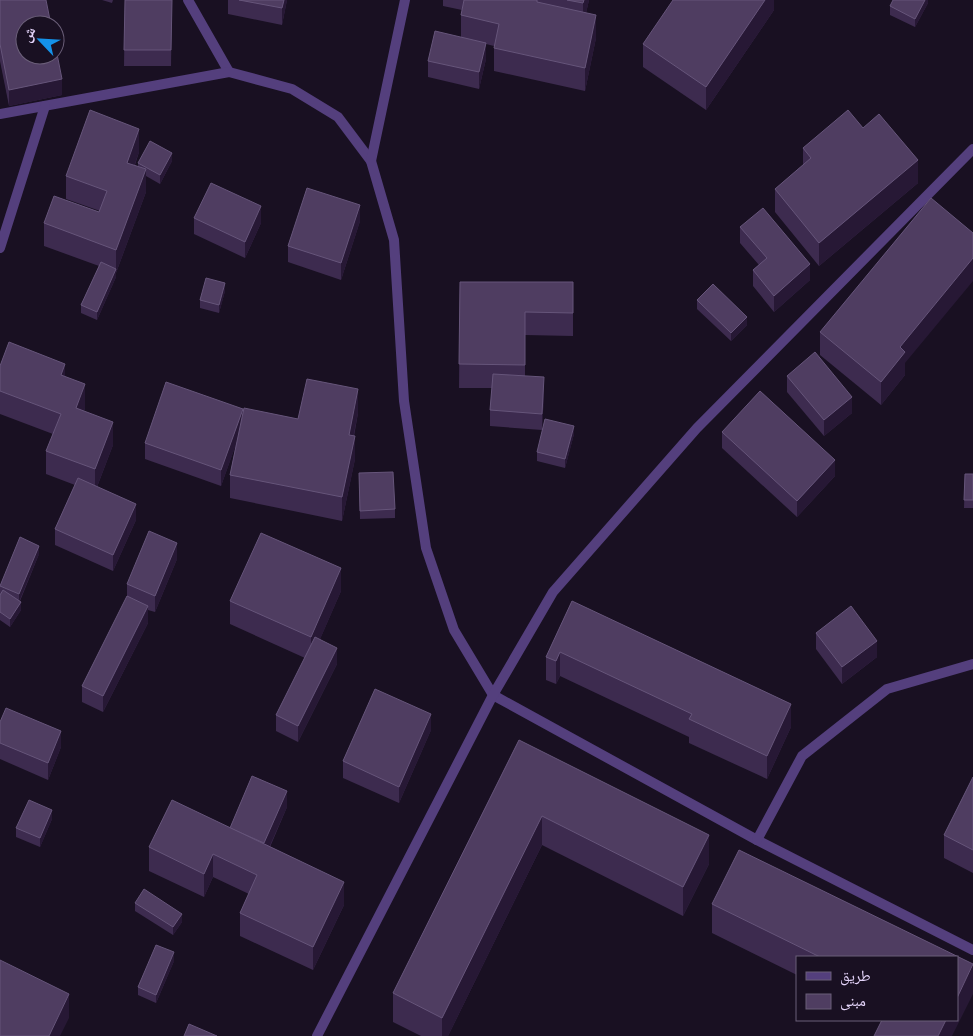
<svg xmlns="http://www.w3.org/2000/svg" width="973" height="1036" font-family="'Titillium Web','Noto Naskh Arabic',sans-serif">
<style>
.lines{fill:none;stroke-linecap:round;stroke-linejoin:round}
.street{stroke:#543f7d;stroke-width:10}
.wall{fill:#3d2b4f}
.shaded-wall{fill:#271835}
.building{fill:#4f3d61;stroke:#66557a}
</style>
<rect width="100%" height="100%" fill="#191022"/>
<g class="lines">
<g class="street">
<polyline points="188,0 229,72"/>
<polyline points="0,114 229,72 292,89 338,117 371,161 394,240 404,401 426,548 454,630 493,695 757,840 973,950"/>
<polyline points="371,161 405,0"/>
<polyline points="0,248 45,106"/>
<polyline points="757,840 802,756 887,689 973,664"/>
<polyline points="317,1036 493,695 553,592 697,428 973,149"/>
</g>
</g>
<g class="wall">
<polygon points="0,0 62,95 9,106 0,61"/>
<polygon points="102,0 113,0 112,3"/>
<polygon points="125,0 172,0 171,66 124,66"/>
<polygon points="228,0 287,0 282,25 228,14"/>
<polygon points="443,0 589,0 586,13 596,38 585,91 494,71 494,46 486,44 486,59 479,89 428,77 428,61 461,37 461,15 462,10 443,6"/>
<polygon points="774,0 774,10 706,110 643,67 643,44"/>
<polygon points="928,0 928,3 915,27 890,15 890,6"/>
<polygon points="803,148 918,183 819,266 775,212 775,189 803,165"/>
<polygon points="139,152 135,165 138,167 138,163 172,161 160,184 146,176 146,192 116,273 116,277 97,320 81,313 81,305 99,266 44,246 44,223 99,212 100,211 66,199 66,176"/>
<polygon points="194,218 261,223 245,258 194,234"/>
<polygon points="360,221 341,280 288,262 288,246"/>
<polygon points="740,227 810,280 774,312 753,286 753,270 759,265 740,243"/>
<polygon points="460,282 573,305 573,336 525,335 525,376 544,394 542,430 490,426 490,410 492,388 459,388"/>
<polygon points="225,291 219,313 200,308 200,300"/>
<polygon points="697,300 747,325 731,341 697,309"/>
<polygon points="820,332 905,363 905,375 881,405 820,355"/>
<polygon points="0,366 65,376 85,408 84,411 113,445 97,487 136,520 113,571 55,545 55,529 75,485 46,474 46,451 53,434 0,414"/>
<polygon points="787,376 852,413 824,436 787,392"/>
<polygon points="243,409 298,419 358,413 354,436 355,459 342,521 230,498 230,475 236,444 221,486 145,459 145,443"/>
<polygon points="722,432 835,476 797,517 722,448"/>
<polygon points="574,434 565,468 537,461 537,452"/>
<polygon points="359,473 395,509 395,518 360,519"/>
<polygon points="965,474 973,474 973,508 964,508"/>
<polygon points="39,554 20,601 21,610 10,627 0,620 0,586"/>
<polygon points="177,559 155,612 148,610 148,623 103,712 82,702 82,686 127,597 127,584"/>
<polygon points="341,591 320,639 337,664 298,742 276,731 276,715 305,658 230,624 230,601"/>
<polygon points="572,601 791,727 767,779 689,743 689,737 560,676 556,684 546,680 546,657"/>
<polygon points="816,633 877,657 842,684 816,649"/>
<polygon points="0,722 61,747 48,780 0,759"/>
<polygon points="431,730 399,803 343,778 343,761"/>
<polygon points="519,740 709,864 683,916 542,845 448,1036 421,1036 393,1022 393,993"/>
<polygon points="973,777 973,873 944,858 944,835"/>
<polygon points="287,807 270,847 344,905 313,970 240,936 240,913 249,894 213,877 204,897 149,871 149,847 230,828"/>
<polygon points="52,819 40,847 16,837 16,828"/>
<polygon points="739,850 957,957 797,957 797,975 712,933 712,904"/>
<polygon points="135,903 182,922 173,935 135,911"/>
<polygon points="174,961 156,1003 138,995 138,987"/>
</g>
<g class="shaded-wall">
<polygon points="284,0 287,0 282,25 282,8"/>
<polygon points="584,0 589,0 583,27 583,3"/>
<polygon points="765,0 774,0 774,10 706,110 706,87"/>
<polygon points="925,0 928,0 928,3 915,27 915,19"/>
<polygon points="596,15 596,38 585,91 585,68"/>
<polygon points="486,43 486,59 479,89 479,72"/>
<polygon points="62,79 62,95 9,106 9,90"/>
<polygon points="139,129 139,152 127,186 127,163"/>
<polygon points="172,153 172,161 160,184 160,175"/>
<polygon points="918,160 918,183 819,266 819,243"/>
<polygon points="146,169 146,192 116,273 116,250"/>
<polygon points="360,205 360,221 341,280 341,263"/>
<polygon points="261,206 261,223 245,258 245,242"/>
<polygon points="973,258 973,281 905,363 905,375 881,405 881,382 900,347"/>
<polygon points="810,264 810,280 774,312 774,296"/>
<polygon points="116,269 116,277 97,320 97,312"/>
<polygon points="225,283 225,291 219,313 219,305"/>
<polygon points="747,317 747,325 731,341 731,333"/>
<polygon points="65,364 65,387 61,375"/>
<polygon points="544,377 544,394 542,430 542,414"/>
<polygon points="85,384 85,408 76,431 76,408"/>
<polygon points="358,389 358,413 349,458 349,435"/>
<polygon points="852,397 852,413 824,436 824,420"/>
<polygon points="243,409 243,425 221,486 221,470"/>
<polygon points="113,422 113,445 95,492 95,469"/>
<polygon points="574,426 574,434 565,468 565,459"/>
<polygon points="355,436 355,459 342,521 342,497"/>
<polygon points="835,460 835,476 797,517 797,501"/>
<polygon points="136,504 136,520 113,571 113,555"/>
<polygon points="177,543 177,559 155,612 155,596"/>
<polygon points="39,546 39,554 19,602 19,594"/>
<polygon points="341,568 341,591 311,660 311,637"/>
<polygon points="21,602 21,610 10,627 10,619"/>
<polygon points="148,606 148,623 103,712 103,696"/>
<polygon points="877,641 877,657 842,684 842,667"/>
<polygon points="337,648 337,664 298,742 298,726"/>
<polygon points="560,652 560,676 556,684 556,661"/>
<polygon points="791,704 791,727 767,779 767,756"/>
<polygon points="431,714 431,730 399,803 399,787"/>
<polygon points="61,731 61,747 48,780 48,763"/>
<polygon points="287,791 287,807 264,859 264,843"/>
<polygon points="52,810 52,819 40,847 40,838"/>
<polygon points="542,816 542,845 448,1036 442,1036 442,1018"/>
<polygon points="709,835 709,864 683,916 683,887"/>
<polygon points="213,854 213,877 204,897 204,874"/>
<polygon points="344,882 344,905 313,970 313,947"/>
<polygon points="182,914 182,922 173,935 173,927"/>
<polygon points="174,952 174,961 156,1003 156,995"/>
<polygon points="973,965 973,994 952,1036 938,1036 946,1020 957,1020 957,998"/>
<polygon points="69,994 69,1018 60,1036 49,1036"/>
</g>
<g class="building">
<polygon points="0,0 46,0 51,25 25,25 25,55 55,55 55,44 62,79 9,90 0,44"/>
<polygon points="125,0 172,0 171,50 124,50"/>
<polygon points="239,0 284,0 282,8"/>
<polygon points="464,0 537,0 537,2 596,15 585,68 494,48 499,24 461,15"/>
<polygon points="567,0 584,0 583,3"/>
<polygon points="673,0 765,0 706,87 643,44"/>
<polygon points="893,0 925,0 915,19 890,6"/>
<polygon points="435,31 486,43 479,72 428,61"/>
<polygon points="90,110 139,129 127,163 146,169 116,250 44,223 54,196 99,212 107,191 66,176"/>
<polygon points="848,110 863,128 879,114 918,160 819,243 775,189 811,158 803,148"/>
<polygon points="150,141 172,153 160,175 138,163"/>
<polygon points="211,183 261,206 245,242 194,218"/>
<polygon points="307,188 360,205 341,263 288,246"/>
<polygon points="931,198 973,233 973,258 900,347 905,352 881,382 820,332"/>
<polygon points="763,208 810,264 774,296 753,270 767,258 740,227"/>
<polygon points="101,262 116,269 97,312 81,305"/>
<polygon points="206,278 225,283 219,305 200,300"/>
<polygon points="460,282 573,282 573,313 525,312 525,365 459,364"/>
<polygon points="713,284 747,317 731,333 697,300"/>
<polygon points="9,342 65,364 61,375 85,384 76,408 113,422 95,469 46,451 61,414 0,391 0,366"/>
<polygon points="815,352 852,397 824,420 787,376"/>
<polygon points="493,374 544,377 542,414 490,410"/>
<polygon points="307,379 358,389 349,435 355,436 342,497 230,475 244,408 298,419"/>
<polygon points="166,382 243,409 221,470 145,443"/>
<polygon points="760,391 835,460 797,501 722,432"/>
<polygon points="545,419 574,426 565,459 537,452"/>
<polygon points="393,472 395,509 360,511 359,473"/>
<polygon points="965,474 973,474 973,500 964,500"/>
<polygon points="78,478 136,504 113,555 55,529"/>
<polygon points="149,531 177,543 155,596 127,584"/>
<polygon points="261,533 341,568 311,637 230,601"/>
<polygon points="20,537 39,546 19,594 0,586"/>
<polygon points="3,590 21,602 10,619 0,612 0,595"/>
<polygon points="127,596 148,606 103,696 82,686"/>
<polygon points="572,601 791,704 767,756 689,719 692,714 560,652 556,661 546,657"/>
<polygon points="851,606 877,641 842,667 816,633"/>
<polygon points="315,637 337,648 298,726 276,715"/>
<polygon points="375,689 431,714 399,787 343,761"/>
<polygon points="6,708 61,731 48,763 0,743 0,722"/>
<polygon points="519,740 709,835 683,887 542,816 442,1018 393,993"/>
<polygon points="252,776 287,791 264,843 230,828"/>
<polygon points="973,777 973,850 944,835"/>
<polygon points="29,800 52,810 40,838 16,828"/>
<polygon points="172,800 344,882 313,947 240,913 257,875 213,854 204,874 149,847"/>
<polygon points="739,850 973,964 957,998 957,957 820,957 712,904"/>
<polygon points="144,889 182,914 173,927 135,903"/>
<polygon points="156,945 174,952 156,995 138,987"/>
<polygon points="0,960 69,994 49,1036 0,1036"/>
<polygon points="882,1020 946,1020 938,1036 874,1036"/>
<polygon points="189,1024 217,1036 184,1036"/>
</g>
<rect x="796" y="956" width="162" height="65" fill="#191022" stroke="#6b5f79"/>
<rect x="806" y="972" width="25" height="8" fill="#543f7d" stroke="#6b5f79"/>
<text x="840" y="981" font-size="15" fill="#e5d5fb">طريق</text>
<rect x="806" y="994" width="25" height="15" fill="#4f3d61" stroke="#6b5f79"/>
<text x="840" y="1006" font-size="15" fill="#e5d5fb">مبنى</text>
<g transform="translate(40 40) rotate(295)"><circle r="24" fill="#191022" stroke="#6b5f79"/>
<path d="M0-4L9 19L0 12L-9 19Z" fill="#1492e9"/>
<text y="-8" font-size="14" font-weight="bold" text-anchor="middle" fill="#e5d5fb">ش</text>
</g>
</svg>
